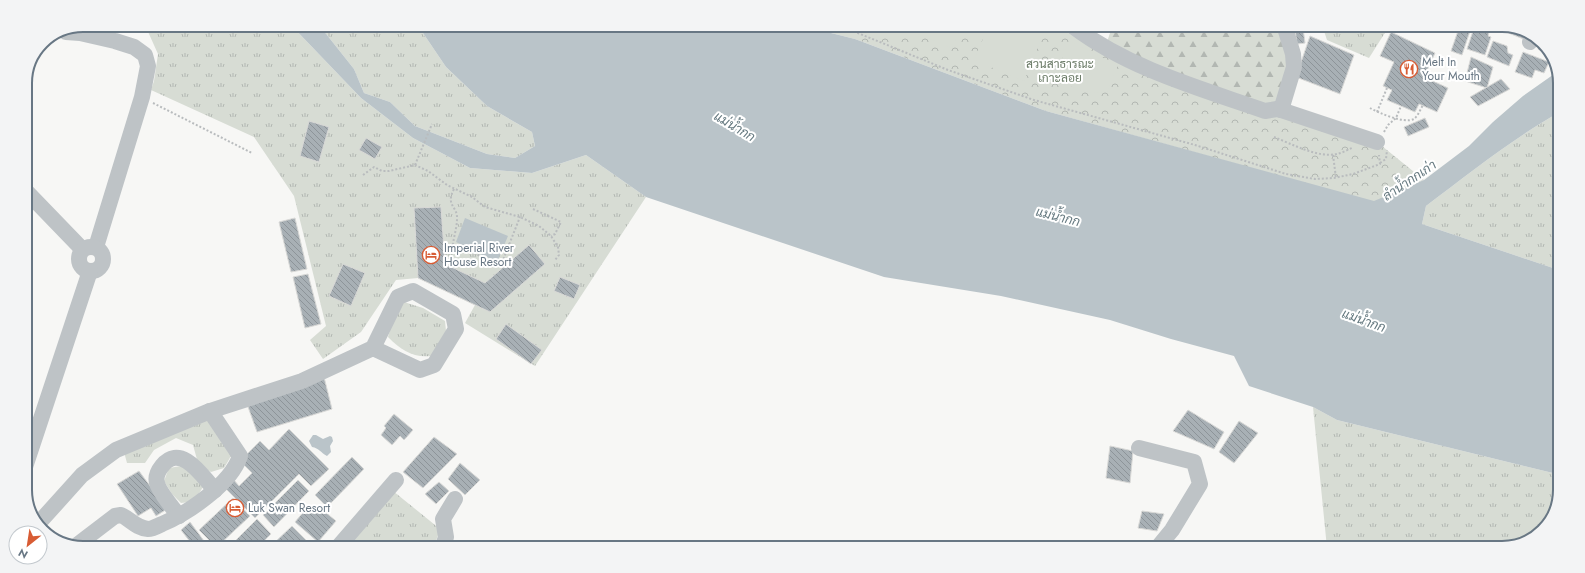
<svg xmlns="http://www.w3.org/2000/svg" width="1585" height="573" font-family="Jost,Sarabun,sans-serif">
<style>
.grass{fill:url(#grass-tufts)}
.forest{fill:url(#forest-firs)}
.park{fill:url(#park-crowns)}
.pitch{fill:#d7dcd4}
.water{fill:#bac4c9}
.building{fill:url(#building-back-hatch);stroke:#d9d9d7}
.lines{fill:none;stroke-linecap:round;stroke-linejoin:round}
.path{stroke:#b9bcbe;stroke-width:2;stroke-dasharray:2 2;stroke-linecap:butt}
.minor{stroke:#bec3c6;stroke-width:16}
.labels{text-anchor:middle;stroke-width:4;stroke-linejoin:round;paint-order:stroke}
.poi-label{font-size:12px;fill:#687784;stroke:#fff;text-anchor:start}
.park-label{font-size:12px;fill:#6b7b67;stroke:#fff}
.water-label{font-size:13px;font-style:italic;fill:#64787f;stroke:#fff}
.rim{fill:none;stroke:#687784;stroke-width:2}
</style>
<defs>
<pattern id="grass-tufts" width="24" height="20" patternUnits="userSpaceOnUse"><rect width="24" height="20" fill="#d7dcd4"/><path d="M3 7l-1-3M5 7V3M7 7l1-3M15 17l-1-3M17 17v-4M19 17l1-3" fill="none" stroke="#b2b7b2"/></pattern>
<pattern id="forest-firs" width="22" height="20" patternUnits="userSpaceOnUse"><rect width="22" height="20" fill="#d7dcd4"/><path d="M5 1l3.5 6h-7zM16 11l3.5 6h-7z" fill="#b2b7b2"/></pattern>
<pattern id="park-crowns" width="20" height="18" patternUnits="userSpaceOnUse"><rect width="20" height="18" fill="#d7dcd4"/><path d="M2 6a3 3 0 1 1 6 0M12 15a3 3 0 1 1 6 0" fill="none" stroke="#b2b7b2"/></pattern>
<pattern id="building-back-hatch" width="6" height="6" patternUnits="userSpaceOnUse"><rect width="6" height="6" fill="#a8b0b5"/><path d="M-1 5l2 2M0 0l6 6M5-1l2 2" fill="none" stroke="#8d9499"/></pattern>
</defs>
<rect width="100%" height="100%" fill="#f7f7f5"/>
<g class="grass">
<polygon points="145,25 291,25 361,98 413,138 470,168 532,173 586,155 646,197 535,366 465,323 475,305 418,278 396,280 361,332 323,359 310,340 326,326 294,196 254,137 151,90 154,81 158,54"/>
<polygon points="319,25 411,26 423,33 446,67 487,106 532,132 535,146 515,158 487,154 415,126 390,102 364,93 354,69"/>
<polygon points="1323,28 1388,28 1369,58 1327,40"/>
<path d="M1560,112L1559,270L1422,224L1426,206C1470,173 1512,139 1560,112Z"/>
<path d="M404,302L423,308L445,321L446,331L431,356C413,358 401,350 388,337L393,319Z"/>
<polygon points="1313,407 1337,420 1557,474 1557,508 1537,536 1502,548 1327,548"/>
<polygon points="206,417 231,456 224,468 211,472 198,463 193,445 176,438 154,450 145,463 127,463 124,452"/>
<path d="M181,466L196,475L203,487C197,497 193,502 181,503L172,494L164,481L169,468Z"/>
<polygon points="393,491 440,529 436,541 431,546 343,546"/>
</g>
<polygon class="forest" points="1112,27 1285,28 1293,54 1281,110 1105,48"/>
<polygon class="park" points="813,27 1074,27 1161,75 1377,142 1424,180 1374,202 1046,111 855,39 823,31"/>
<g class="pitch">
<polygon points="900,27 961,27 952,48"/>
<polygon points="988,27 1037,27 1045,30 1024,81 974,60"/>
<polygon points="1069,41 1118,65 1107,92 1092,93 1053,81"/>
</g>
<g class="water">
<path d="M291,25H319L354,69L364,93L390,102L415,126L487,154L515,158L535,146L532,132L487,106L446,67L423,33L411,26L813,27L823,31L855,39L1046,111L1374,201L1424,180L1469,146L1493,122L1523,96L1557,72L1560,79V112C1512,139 1470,173 1426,206L1422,224L1559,270L1557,474L1337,420L1313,407L1249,386L1234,356L1171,339L1110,320L1001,296L884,277L646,197L586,155L532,173L470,168L413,138L361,98Z"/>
<polygon points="465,218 508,236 497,262 456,242"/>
<path d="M313,435H316L323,439L330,436L332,437L333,441L330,446L331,452L327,456C321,453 319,448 312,447L309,441Z"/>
</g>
<g class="building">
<polygon points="1303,28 1305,43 1297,44 1295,29"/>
<polygon points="1459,28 1471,28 1462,55 1451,51"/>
<polygon points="1474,28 1489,32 1488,36 1491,37 1485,55 1467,49"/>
<polygon points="1496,28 1520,28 1528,33 1526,40"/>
<polygon points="1391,32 1435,53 1424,77 1448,88 1437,112 1419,104 1415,112 1387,100 1392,90 1383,86 1394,62 1380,56"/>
<polygon points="1310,36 1354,55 1340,94 1296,77"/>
<polygon points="1493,41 1507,46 1508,53 1513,55 1509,66 1487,57"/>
<polygon points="1541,42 1548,47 1549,51 1548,54 1538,49"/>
<polygon points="1523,52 1549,62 1544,73 1535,70 1532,78 1515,72"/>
<polygon points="1471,57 1493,67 1487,88 1465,81"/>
<polygon points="1501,79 1510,89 1478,106 1470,97"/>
<polygon points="1425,118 1429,127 1408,136 1404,127"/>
<polygon points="309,121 329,127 319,162 300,156"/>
<polygon points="366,138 382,147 375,159 359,150"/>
<polygon points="441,207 445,264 485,283 529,245 545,264 490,312 418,278 414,208"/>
<polygon points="295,218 307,269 291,272 279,222"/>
<polygon points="343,264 365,273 351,306 329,296"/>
<polygon points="308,274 321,324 305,328 293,277"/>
<polygon points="560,277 580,285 574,299 554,291"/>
<polygon points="506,324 542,350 531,364 496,339"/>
<polygon points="324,377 332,409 257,432 247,404"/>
<polygon points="1188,410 1224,432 1214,449 1173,431"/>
<polygon points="394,414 413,430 404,440 400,436 392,445 381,435 386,428 384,426"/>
<polygon points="1239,421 1258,433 1234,463 1219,452"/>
<polygon points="289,429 329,469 311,486 299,474 255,518 225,488 233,479 239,486 252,473 240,461 260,441 269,450"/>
<polygon points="434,437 457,454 423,488 403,472"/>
<polygon points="1110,446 1133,451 1130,483 1106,478"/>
<polygon points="352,457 364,469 327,507 315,495"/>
<polygon points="460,463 480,480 465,495 448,479"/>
<polygon points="139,471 167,509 156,516 151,508 138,516 117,484"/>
<polygon points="298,480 309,491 274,527 263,515"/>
<polygon points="439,482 449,491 436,504 425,494"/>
<polygon points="233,498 250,516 219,545 214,545 199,530"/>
<polygon points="318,506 336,521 318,542 295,522 306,509 312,513"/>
<polygon points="1142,511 1164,514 1157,531 1138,528"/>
<polygon points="257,519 271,534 260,545 231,545"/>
<polygon points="190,522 207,545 191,545 191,543 181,530"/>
<polygon points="292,526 309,543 307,546 272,545"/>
</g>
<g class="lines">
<g class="path">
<polyline points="826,27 853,31 948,70 1034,100 1195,145 1286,174 1315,179 1334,178 1353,174 1380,164 1379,155"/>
<polyline points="153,103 252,153"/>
<path d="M1370,108C1379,113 1404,124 1414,119C1418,116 1420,110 1423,105"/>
<polyline points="1377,112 1387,88"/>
<polyline points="1384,132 1388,125 1396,118 1401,106"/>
<path d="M1274,137C1292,144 1317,158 1337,154C1342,153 1347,150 1352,148"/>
<polyline points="1333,155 1336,178"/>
<polyline points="1380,163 1386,159 1387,150"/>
<polyline points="415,165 432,124"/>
<polyline points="363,175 374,167 382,171 389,171 415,165 428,171 447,185 472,197 485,207 520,217 539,226 551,236 558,247 559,255 555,260"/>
<path d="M454,189C445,206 458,206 457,219C457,227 454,236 453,244L501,265L520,217"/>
<polyline points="533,209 561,222 555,234 551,236"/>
<path d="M1425,548C1438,537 1473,542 1488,548"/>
</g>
<g class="minor">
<path d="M1074,27C1130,69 1199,88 1265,111L1277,109L1281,110L1377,142"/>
<polyline points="66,32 80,33 115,41 134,47 145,55 148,66 142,97 96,247"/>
<polyline points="1530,42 1532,36"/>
<polyline points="1281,110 1294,67 1293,54 1285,28"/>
<polyline points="25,190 82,249"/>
<circle cx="91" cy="259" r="12"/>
<polyline points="1139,448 1194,462 1200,484 1172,530 1158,547"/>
<polyline points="25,467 90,271"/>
<path d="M179,516C173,508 159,492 157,483C155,476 158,471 162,466C181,442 203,477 215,490"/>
<polyline points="37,525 82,475 116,450 210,411 302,381 373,348 398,297 413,291 453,314 456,329 434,365 420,370 373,348"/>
<path d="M77,545L115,516L121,515C130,519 136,528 148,529C152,529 158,526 162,524C188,513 231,484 240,456L210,411"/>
<polyline points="339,546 396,480"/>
<polyline points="443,546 446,537 443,519 455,499"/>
</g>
</g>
<defs>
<symbol id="restaurant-ring" viewBox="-11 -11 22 22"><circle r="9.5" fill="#fff" stroke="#d85c34" stroke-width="1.5"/><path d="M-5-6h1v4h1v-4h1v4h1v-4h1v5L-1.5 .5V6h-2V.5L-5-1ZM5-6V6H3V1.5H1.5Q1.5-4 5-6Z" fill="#d85c34"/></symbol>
<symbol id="hotel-ring" viewBox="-11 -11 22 22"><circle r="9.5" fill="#fff" stroke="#d85c34" stroke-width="1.5"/><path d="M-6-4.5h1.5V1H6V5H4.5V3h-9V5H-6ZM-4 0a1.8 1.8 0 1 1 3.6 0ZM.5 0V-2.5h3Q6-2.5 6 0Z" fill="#d85c34"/></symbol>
</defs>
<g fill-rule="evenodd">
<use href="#restaurant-ring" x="1399" y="59" width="20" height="20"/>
<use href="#hotel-ring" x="421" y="245" width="20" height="20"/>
<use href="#hotel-ring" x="225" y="498" width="20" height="20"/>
</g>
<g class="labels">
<g class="poi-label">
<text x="1422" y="66">Melt In<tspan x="1422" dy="14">Your Mouth</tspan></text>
<text x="444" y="252">Imperial River<tspan x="444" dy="14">House Resort</tspan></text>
<text x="248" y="512">Luk Swan Resort</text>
</g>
<g class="park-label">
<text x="1060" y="68">สวนสาธารณะ<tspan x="1060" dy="14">เกาะลอย</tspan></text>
</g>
<g class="water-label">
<text transform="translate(735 126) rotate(31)" y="5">แม่น้ำกก</text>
<text transform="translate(1409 180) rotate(-34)" y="5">ลำน้ำกกเก่า</text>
<text transform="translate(1058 216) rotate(14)" y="5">แม่น้ำกก</text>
<text transform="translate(1364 320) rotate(20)" y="5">แม่น้ำกก</text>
</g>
</g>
<path d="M0 0H1585V573H0ZM83 32H1502A51 51 0 0 1 1553 83V490A51 51 0 0 1 1502 541H83A51 51 0 0 1 32 490V83A51 51 0 0 1 83 32Z" fill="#f3f4f5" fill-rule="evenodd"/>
<path class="rim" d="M83 32H1502A51 51 0 0 1 1553 83V490A51 51 0 0 1 1502 541H83A51 51 0 0 1 32 490V83A51 51 0 0 1 83 32Z"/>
<g transform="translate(28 545) rotate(210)"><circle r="19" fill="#ffffff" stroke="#c3c9ce"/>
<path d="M0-3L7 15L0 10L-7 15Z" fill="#d85c34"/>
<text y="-6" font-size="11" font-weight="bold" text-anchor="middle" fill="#687784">N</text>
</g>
</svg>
